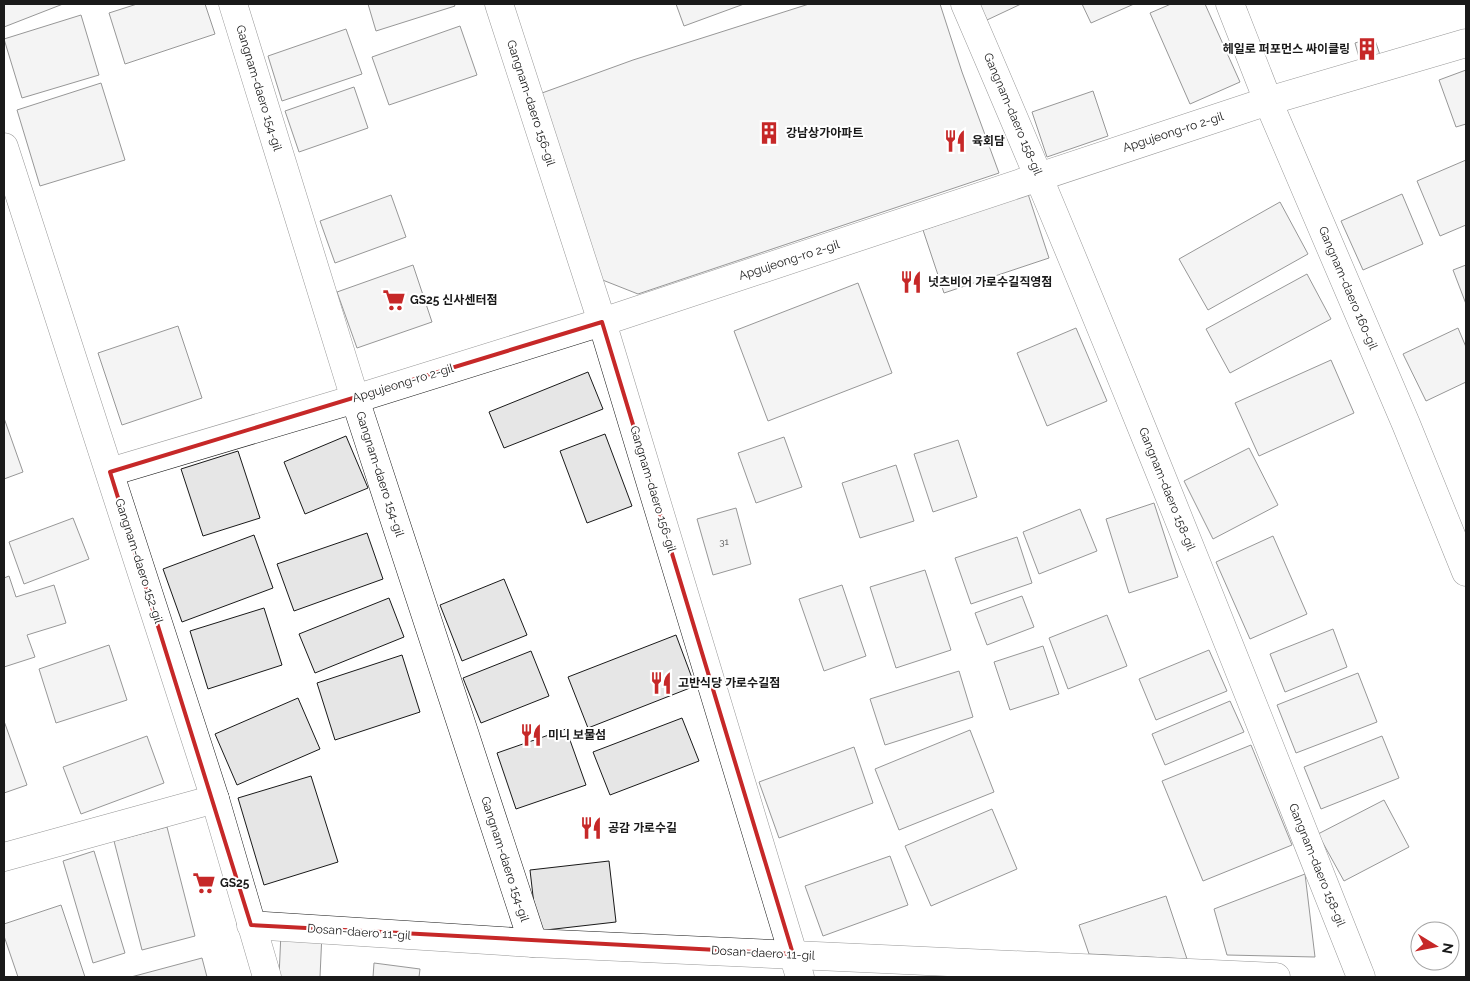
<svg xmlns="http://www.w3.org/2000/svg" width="1470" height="981" font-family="Raleway,'Noto Sans KR',sans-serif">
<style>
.building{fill:#e6e6e6;stroke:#1a1a1a}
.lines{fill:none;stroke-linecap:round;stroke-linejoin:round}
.street-casing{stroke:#1a1a1a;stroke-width:29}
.street{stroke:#fff;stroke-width:28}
.marked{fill:none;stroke:#c62828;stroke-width:4;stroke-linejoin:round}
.labels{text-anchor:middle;stroke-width:4;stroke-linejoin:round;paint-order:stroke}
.number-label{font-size:10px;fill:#4d4d4d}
.poi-label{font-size:12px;font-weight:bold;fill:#1a1a1a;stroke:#fff;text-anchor:start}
.street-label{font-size:12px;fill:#1a1a1a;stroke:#fff}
</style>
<rect width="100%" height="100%" fill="#fff"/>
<g class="building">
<polygon points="4,4 63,4 4,27"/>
<polygon points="137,4 205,4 215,34 125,64 109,13"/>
<polygon points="368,4 454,4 455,6 376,31"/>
<polygon points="676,4 744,4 684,26"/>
<polygon points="809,4 940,4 962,72 999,173 638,294 600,279 542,93 633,60"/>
<polygon points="979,4 1021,4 987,20"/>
<polygon points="1082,4 1134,4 1091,23"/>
<polygon points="1171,4 1205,4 1240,82 1190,104 1150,13"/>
<polygon points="81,15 99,75 22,98 4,39"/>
<polygon points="460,26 477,75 389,105 372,57"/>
<polygon points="346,29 362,74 282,101 268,56"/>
<polygon points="1374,37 1380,55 1360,61 1355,43"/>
<polygon points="1466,70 1466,124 1456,127 1439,80"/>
<polygon points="101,83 125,160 40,186 17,110"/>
<polygon points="354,87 368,128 299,152 285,111"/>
<polygon points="1093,91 1108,136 1047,157 1032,112"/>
<polygon points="1466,160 1466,225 1440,236 1417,181"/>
<polygon points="1028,194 1049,258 944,293 923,230"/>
<polygon points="1402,194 1423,244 1363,270 1341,221"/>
<polygon points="391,195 406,237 335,263 320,221"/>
<polygon points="1280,202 1308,254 1208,310 1179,259"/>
<polygon points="413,265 432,322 357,348 337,292"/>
<polygon points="1466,265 1466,304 1453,270"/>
<polygon points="1307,274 1331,319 1230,373 1206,329"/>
<polygon points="858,283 892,373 768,421 734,331"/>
<polygon points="178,326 202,398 122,425 98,353"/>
<polygon points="1076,328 1107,401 1047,426 1017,353"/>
<polygon points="1458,328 1466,347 1466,382 1426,401 1403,354"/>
<polygon points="1331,360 1354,413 1259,456 1235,403"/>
<polygon points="588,372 603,409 504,448 489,412"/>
<polygon points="4,418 23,472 4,479"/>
<polygon points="605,434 632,506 587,523 560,451"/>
<polygon points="346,436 368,488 305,514 284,462"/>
<polygon points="784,437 802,487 756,503 738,453"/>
<polygon points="958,440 977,497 933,512 914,454"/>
<polygon points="1249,448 1278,505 1213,539 1184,481"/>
<polygon points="238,451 260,518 203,536 181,469"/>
<polygon points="896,465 914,521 860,538 842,483"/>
<polygon points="1154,503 1178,577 1129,593 1106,519"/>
<polygon points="736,508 751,564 713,575 697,519"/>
<polygon points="1080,509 1097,551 1039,574 1023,532"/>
<polygon points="73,518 89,559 24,584 9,542"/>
<polygon points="367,533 383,579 294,611 277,564"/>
<polygon points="254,535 273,588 182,622 163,569"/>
<polygon points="1273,536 1307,614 1250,639 1216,562"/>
<polygon points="1017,537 1032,583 971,604 955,558"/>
<polygon points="925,570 951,650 896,668 870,587"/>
<polygon points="9,576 16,597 54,585 66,623 27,635 35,657 4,667 4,578"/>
<polygon points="504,579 527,635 462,661 440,605"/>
<polygon points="842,585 866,656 824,671 799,599"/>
<polygon points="1022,596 1034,627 987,645 975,613"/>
<polygon points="389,598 404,637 315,673 299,634"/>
<polygon points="264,608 282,665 208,689 190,631"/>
<polygon points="1107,615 1127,666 1068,689 1049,638"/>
<polygon points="1333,629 1347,667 1285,692 1270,654"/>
<polygon points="676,635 695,686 588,728 568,677"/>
<polygon points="109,645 127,700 56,723 39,669"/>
<polygon points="1043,646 1059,694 1010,710 994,662"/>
<polygon points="1209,650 1227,691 1156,720 1139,679"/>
<polygon points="531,651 549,696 481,723 463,678"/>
<polygon points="402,655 420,712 335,740 317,683"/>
<polygon points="959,671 973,717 885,745 870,699"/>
<polygon points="1358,673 1377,722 1296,753 1277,705"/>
<polygon points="298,698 320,749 237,785 215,734"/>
<polygon points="1230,701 1244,732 1165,765 1152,734"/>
<polygon points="682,718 699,761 610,795 593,752"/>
<polygon points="4,721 27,785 4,793"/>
<polygon points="566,729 586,785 516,809 497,753"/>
<polygon points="970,730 994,792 899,830 875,769"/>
<polygon points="147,736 164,783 81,814 63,767"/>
<polygon points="1382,736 1399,778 1321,809 1304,767"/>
<polygon points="1251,745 1292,845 1203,881 1162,781"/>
<polygon points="854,747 873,803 779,838 759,782"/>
<polygon points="311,776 338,862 264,885 238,798"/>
<polygon points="1384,800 1409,847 1344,881 1318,834"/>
<polygon points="992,809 1017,869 931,906 905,846"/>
<polygon points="167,827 195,936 142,950 114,841"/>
<polygon points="94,851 125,953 93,963 63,861"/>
<polygon points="890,856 908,905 823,936 805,886"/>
<polygon points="609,861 616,922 537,931 530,870"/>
<polygon points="1305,874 1315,957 1227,955 1214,909"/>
<polygon points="1166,896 1187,959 1089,954 1079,925"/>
<polygon points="61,905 85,977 18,977 4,936 4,924"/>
<polygon points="281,932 322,933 320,977 279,977"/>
<polygon points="202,958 207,977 131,977"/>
<polygon points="374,963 420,969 419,977 373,977"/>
</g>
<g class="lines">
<defs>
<g id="street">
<polyline points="233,4 355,399 533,943"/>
<polyline points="499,4 602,322 800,977"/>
<path d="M965,4C1104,326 1232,652 1361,977"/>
<polyline points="1230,4 1268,101 1406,424 1466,572"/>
<polyline points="4,147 215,799 267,977"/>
<polyline points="110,472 355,399 602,322 1268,101 1466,43"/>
<polyline points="4,857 215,799"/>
<polyline points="251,925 533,943 1276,977"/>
</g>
</defs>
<use href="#street" class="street-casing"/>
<use href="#street" class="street"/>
</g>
<path d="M0 0H1470V981H0ZM602,322L793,954L251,925L110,472Z" fill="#fff" fill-opacity=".55" fill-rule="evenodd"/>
<path class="marked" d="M602,322L793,954L251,925L110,472Z"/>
<defs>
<symbol id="building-bare" viewBox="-9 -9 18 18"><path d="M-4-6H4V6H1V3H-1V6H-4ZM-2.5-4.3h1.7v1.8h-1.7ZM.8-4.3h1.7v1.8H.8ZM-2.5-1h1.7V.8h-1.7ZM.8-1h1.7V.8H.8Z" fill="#c62828" stroke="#fff" stroke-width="2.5" paint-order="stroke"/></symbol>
<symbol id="restaurant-bare" viewBox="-9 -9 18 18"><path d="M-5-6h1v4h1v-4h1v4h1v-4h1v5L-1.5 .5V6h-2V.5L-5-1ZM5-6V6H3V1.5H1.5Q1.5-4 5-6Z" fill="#c62828" stroke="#fff" stroke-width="2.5" paint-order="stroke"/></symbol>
<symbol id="supermarket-bare" viewBox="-9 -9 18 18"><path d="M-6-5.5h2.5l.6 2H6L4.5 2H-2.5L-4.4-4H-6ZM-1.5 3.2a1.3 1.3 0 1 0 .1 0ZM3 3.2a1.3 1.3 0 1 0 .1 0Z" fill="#c62828" stroke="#fff" stroke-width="2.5" paint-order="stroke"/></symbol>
</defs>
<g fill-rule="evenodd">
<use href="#building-bare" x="1351" y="33" width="32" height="32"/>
<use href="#building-bare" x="753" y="117" width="32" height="32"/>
<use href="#restaurant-bare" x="939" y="125" width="32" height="32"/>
<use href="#restaurant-bare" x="895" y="266" width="32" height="32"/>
<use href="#supermarket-bare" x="378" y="284" width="32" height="32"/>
<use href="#restaurant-bare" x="645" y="667" width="32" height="32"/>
<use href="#restaurant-bare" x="515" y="719" width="32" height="32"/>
<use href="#restaurant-bare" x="575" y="812" width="32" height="32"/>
<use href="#supermarket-bare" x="188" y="867" width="32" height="32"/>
</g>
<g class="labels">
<g class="number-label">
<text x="724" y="545">31</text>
</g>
<g class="poi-label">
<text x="1350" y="53" text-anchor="end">헤일로 퍼포먼스 싸이클링</text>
<text x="786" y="137">강남상가아파트</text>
<text x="972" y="145">육회담</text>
<text x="928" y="286">넛츠비어 가로수길직영점</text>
<text x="410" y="304">GS25 신사센터점</text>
<text x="678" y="687">고반식당 가로수길점</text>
<text x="548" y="739">미니 보물섬</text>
<text x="608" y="832">공감 가로수길</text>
<text x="220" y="887">GS25</text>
</g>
<g class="street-label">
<text transform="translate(259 88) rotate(73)" y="4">Gangnam-daero 154-gil</text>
<text transform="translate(531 103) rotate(72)" y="4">Gangnam-daero 156-gil</text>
<text transform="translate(1013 114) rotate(67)" y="4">Gangnam-daero 158-gil</text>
<text transform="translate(1173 132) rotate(-18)" y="4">Apgujeong-ro 2-gil</text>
<text transform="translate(789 260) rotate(-18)" y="4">Apgujeong-ro 2-gil</text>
<text transform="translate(1348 288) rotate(67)" y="4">Gangnam-daero 160-gil</text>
<text transform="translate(403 383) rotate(-17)" y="4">Apgujeong-ro 2-gil</text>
<text transform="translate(380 474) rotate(72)" y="4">Gangnam-daero 154-gil</text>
<text transform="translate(653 489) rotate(73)" y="4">Gangnam-daero 156-gil</text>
<text transform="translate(1167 489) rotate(68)" y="4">Gangnam-daero 158-gil</text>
<text transform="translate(139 561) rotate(72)" y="4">Gangnam-daero 152-gil</text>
<text transform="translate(505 859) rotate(72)" y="4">Gangnam-daero 154-gil</text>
<text transform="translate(1317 865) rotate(68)" y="4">Gangnam-daero 158-gil</text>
<text transform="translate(359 932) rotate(4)" y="4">Dosan-daero 11-gil</text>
<text transform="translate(763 953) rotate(3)" y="4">Dosan-daero 11-gil</text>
</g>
</g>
<rect width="1470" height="981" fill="none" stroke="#1a1a1a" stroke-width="10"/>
<g transform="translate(1435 946) rotate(100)"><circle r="24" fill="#ffffff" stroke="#a3a3a3"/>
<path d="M0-4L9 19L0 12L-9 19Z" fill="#c62828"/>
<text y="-8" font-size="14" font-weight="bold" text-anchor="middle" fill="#1a1a1a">N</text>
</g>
</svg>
